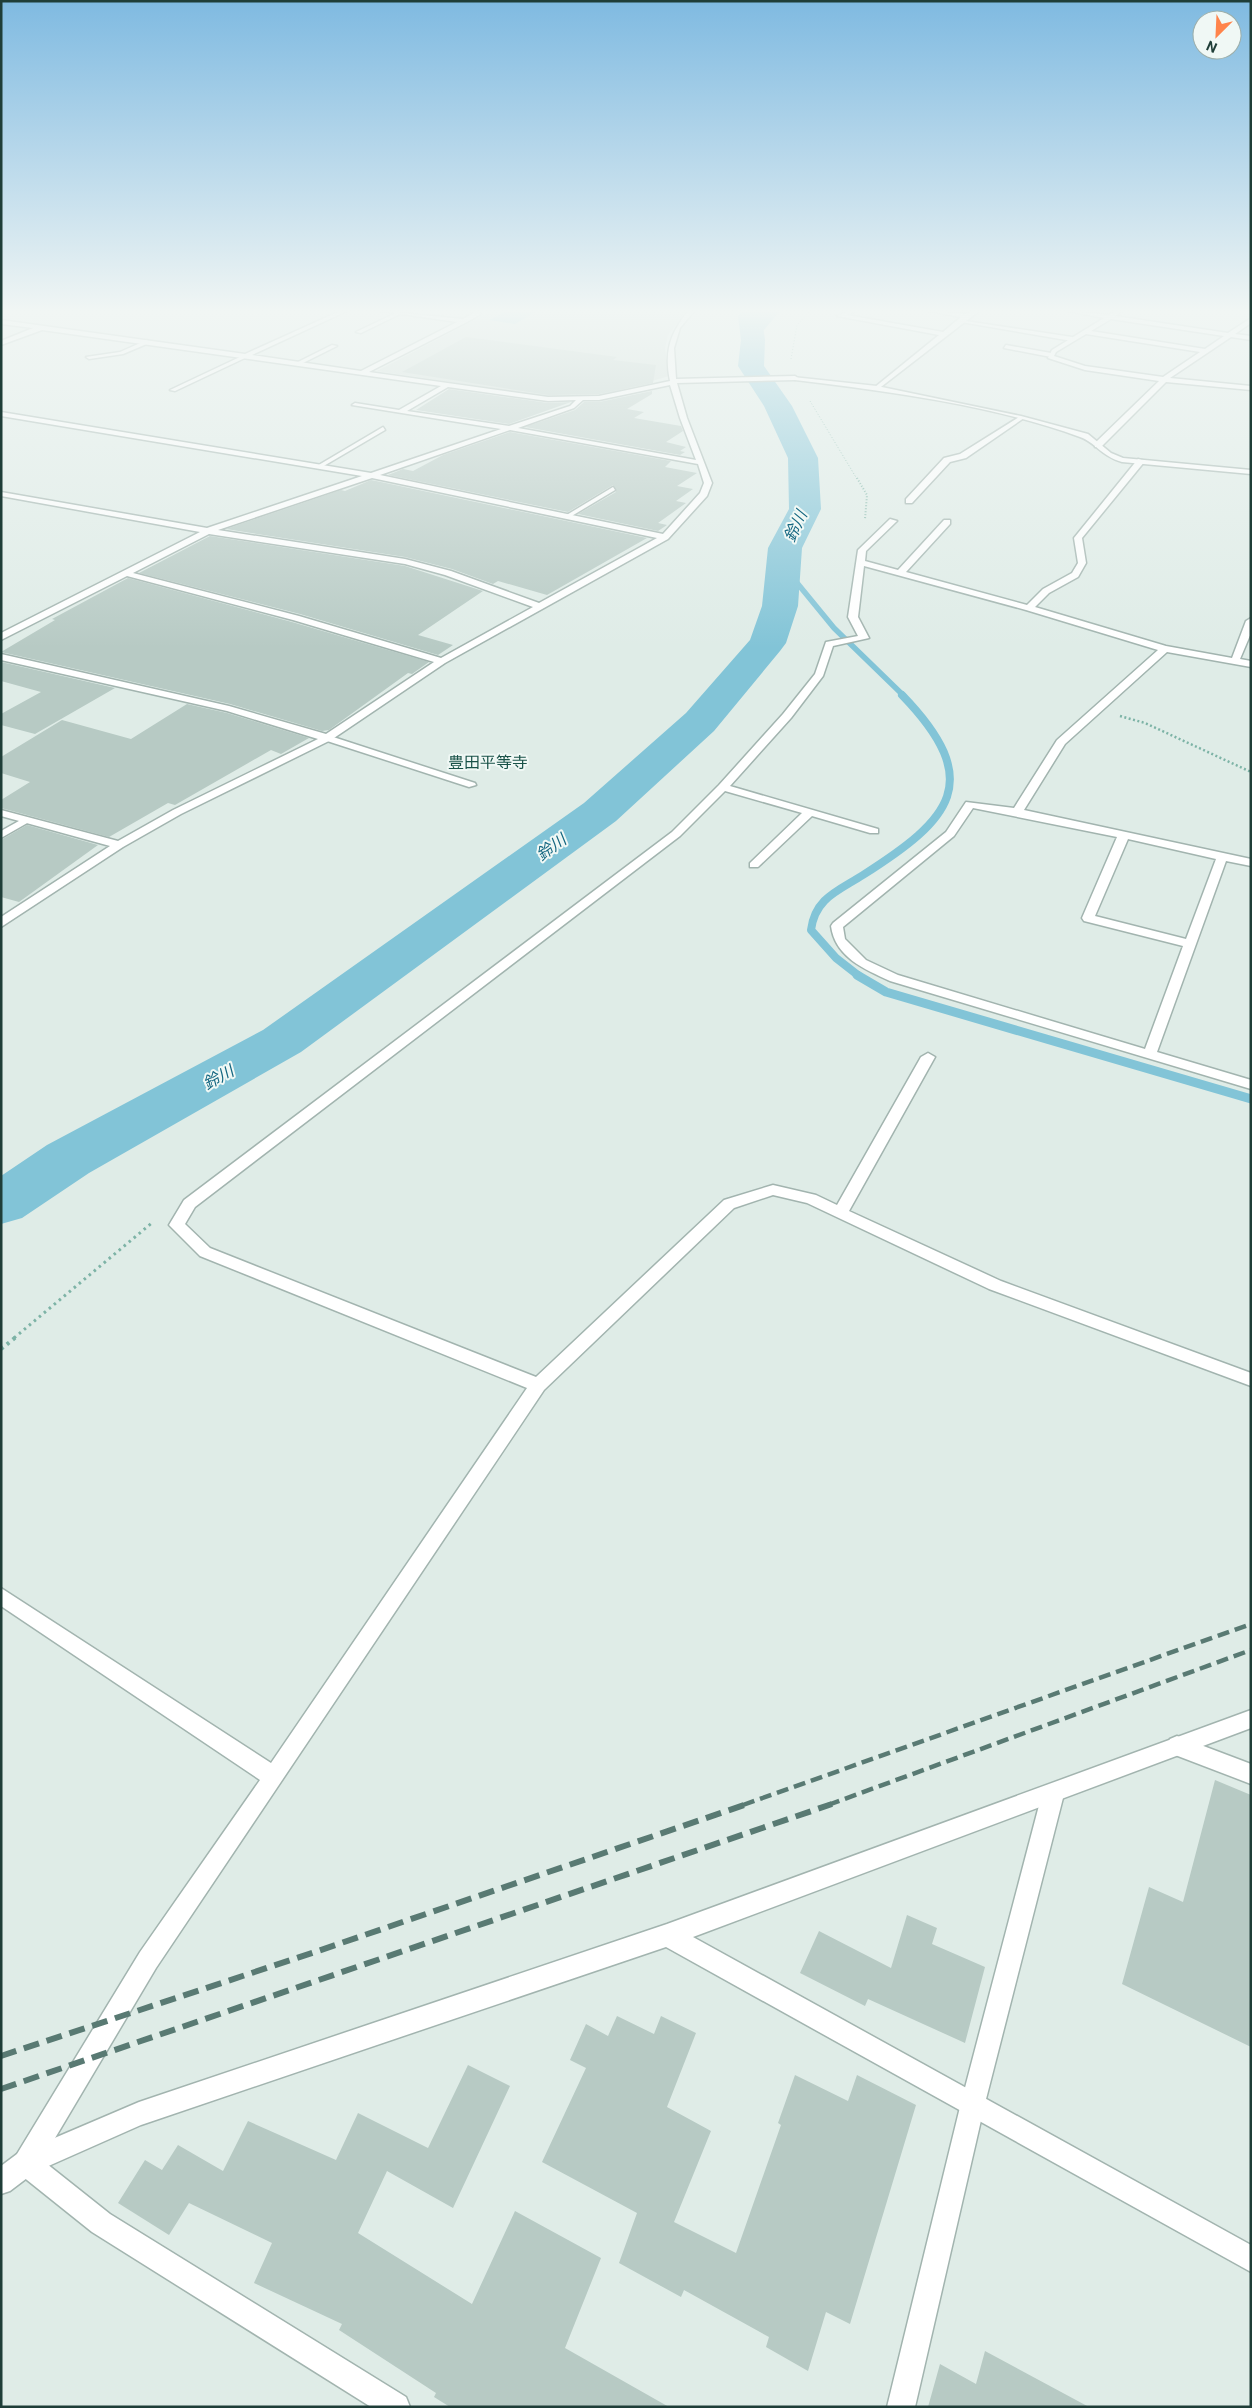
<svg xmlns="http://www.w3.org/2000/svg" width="1252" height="2408" font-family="Roboto,'Noto Sans JP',sans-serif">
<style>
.built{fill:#cedcd6}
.water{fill:#82c4d7}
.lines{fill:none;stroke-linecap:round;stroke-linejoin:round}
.stream-far2{stroke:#82c4d7;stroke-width:5.5}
.stream-far1{stroke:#82c4d7;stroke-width:8}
.stream{stroke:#82c4d7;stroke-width:9}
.river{fill:#82c4d7;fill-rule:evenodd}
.building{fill:#b7cac4}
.service-casing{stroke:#a2b4af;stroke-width:3}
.minor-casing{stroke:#a2b4af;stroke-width:3}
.tertiary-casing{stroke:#a2b4af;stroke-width:3}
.path-far4{stroke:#7db3a6;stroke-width:1;stroke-dasharray:1 2;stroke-linecap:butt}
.path-far3{stroke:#7db3a6;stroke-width:2;stroke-dasharray:1 2;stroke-linecap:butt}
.path-far2{stroke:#7db3a6;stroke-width:2.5;stroke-dasharray:2 2.5;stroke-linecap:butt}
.path-far1{stroke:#7db3a6;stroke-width:3;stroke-dasharray:2.5 4;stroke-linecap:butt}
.path{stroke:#7db3a6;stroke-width:4;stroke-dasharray:3 4.5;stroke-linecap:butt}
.service{fill:#fff;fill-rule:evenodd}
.minor{fill:#fff;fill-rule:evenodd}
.tertiary{fill:#fff;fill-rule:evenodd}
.rail-far1{stroke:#597a73;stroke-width:4.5;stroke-dasharray:12 6;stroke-linecap:butt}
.rail{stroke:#597a73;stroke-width:6;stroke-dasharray:16 8;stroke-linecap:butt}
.labels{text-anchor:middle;stroke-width:4;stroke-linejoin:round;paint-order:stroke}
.far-water-label{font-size:16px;font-style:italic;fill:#136680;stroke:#f0f8f5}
.far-neighbourhood-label{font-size:16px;fill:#195248;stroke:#f0f8f5}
</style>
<rect width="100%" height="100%" fill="#dfece7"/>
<polygon class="built" points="492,311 687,311 668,335 665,348 669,376 604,395 579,398 551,397 377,371"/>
<g class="water">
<polygon points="507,311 537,311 515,324 489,320"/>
<polygon points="758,311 780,311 752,344"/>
</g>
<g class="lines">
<polyline class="stream-far2" points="784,567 834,628 904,696"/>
<path class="stream-far1" d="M859,976L836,958L811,930C815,898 838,891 863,875C951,819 986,782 902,695"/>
<polyline class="stream" points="857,975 886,992 1251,1099"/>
<polygon class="river" points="742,311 770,311 762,319 765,340 764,366 792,406 818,458 821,509 802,548 798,606 786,643 780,651 714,731 616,821 301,1052 89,1173 22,1218 1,1224 1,1176 47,1145 263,1030 584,803 686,713 750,640 762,606 768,548 789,509 788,458 764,406 738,366 741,340 738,316"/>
</g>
<g class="building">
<polygon points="466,337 617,357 613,360 656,365 653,383 599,394 548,395 402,372"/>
<polygon points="449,389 548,403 571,402 509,424 416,410"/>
<polygon points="652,391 652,394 627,409 644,412 634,418 681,426 683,431 666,442 686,447 680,451 685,452 680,455 525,427 575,410 584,402 599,402"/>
<polygon points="510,432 671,461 665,467 697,473 677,486 693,489 676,501 686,503 658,523 667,525 658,531 578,514 616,492 613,485 568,512 388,475 403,469 413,471 443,455"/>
<polygon points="371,480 376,481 647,538 547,595 498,581 493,584 452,569 405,557 226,529 341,490 345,491"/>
<polygon points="210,536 405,566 483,591 418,635 453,645 438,655 300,614 139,573"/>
<polygon points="128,578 292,622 429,662 412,674 408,673 329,730 322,731 230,704 1,652 55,620 52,619"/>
<polygon points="1,662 115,688 35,734 1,725 1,714 41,692 1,681"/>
<polygon points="187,704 227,713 309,738 281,754 271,750 175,805 168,803 109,837 1,808 1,800 30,782 1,773 1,757 62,720 131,739"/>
<polygon points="27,825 98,845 19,902 1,897 1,840"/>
<polygon points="1215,1780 1251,1795 1251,2047 1122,1984 1149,1887 1183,1902"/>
<polygon points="907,1915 937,1928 932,1944 985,1967 965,2043 868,1999 865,2006 800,1973 819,1931 891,1968"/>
<polygon points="617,2016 654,2034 661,2016 696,2033 667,2107 711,2131 674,2222 736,2253 781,2125 778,2123 795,2075 848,2101 857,2075 916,2105 850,2324 826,2312 808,2371 766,2347 769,2337 684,2290 681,2297 619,2263 637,2213 542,2162 586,2068 570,2060 586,2024 608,2036"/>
<polygon points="468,2065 510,2086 453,2208 387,2171 358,2233 472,2304 515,2211 601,2258 565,2348 669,2407 450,2407 434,2397 436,2393 339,2330 342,2324 254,2283 272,2243 189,2203 169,2235 118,2203 145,2160 162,2170 178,2145 223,2171 248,2121 336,2160 358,2113 428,2148"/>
<polygon points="985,2351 1089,2407 928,2407 940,2364 976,2384"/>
</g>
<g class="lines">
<defs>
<g id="service">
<polygon points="398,312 402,313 361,333 356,332"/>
<polygon points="959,320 1072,337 1075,339 1072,341 961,322"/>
<polygon points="147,340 149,343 123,354 89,359 86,357 120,352"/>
<polygon points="332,345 337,346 299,365 294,364"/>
<polygon points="1006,345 1051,353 1054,355 1051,357 1004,348"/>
<polygon points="242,356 247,357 175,391 170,390"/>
<polygon points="383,427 385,430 322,467 317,466"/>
<polygon points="613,487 615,490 570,517 565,516"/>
<polygon points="327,735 475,783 476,785 469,787 324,740 323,738"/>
<polygon points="26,817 31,820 29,822 1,838 1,831"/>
</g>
<g id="minor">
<path d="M340,311H347L252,355L361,371L457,322L380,311L463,319L474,313L471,311H478L481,314L467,322L369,372L548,397L599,396L670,381C664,351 670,334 688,311H694L680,328L674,348L676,379L795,376L798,378L795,380L677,383L687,418L712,483L707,496L668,539L445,663L331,740L181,814L123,847L1,927V917L110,846L1,816V810L118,841L173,810L318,739L227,711L1,660V654L229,706L326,734L434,662L293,620L127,576L1,640V633L200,532L1,496V492L207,528L362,476L1,416V412L371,473L501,429L352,405L355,403L399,410L441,386L42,330L1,345V341L33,328L1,324V320L245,354ZM670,385L680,418L696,460L518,428L574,408L583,400H599ZM448,387L548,401L576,400L570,406L509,426L407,411ZM510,430L698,464L704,483L700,493L663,534L380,475ZM372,478L657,538L539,603L451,571L405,559L218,530ZM209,534L405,564L445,575L533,607L441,658L299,616L133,573Z"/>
<polygon points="849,311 856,311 847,315 943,332 961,317 929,311 965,314 972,311 979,311 877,390 875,387 939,335 837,316"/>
<path d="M1068,311L1109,315L1115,311H1122L1115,316L1228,333L1251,318V323L1235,334L1251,336V340L1231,337L1170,378L1251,386V390L1166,382L1101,447H1095V443L1159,381L1085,370L1048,358L1052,350L1104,318ZM1111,319L1224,336L1205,349L1091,331ZM1086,334L1200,352L1163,377L1085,366L1054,356L1056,352Z"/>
<polygon points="1019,417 1024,418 966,458 950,462 912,503 906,503 906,499 944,458 960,454"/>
<path d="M1138,459L1145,461L1082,538L1086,563L1078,577L1049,593L1035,607L1166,646L1232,658L1246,621L1251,618V633L1240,659L1251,661V667L1167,652L1065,744L1024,810L1251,859V866L1226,861L1157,1052L1251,1080V1089L890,981C864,969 835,957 831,926L833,923L946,832L966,802L1014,808L1057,740L1158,650L1026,610L864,566L858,617L869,638L833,646L823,676L791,718L730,786L878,829V833H870L812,816L758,867H750V863L802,813L725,791L680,836L195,1207L185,1224L210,1248L536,1377L724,1200L773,1185L816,1195L837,1205L921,1057L928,1053L935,1057L849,1211L1001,1281L1251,1373V1386L989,1289L807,1203L773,1195L734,1208L544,1390L156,1968L42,2160L110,2214L406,2397L410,2407H371L92,2232L17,2172L14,2163L17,2154L140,1952L260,1780L1,1606V1588L271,1763L527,1388L200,1256L169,1225L184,1200L672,832L719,785L783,714L815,674L826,642L858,636L848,617L858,550L890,519L897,521L866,551L865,561L898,570L944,520H950V524L906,572L1027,605L1043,589L1072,573L1078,563L1074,538ZM973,808L1117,837L1082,918L1084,921L1183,946L1145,1049L898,975L866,960L845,939L843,927L954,836ZM1128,839L1216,859L1186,939L1095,916Z"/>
<polygon points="1177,1736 1251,1764 1251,1784 1170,1753 1167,1746 1170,1739"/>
<polygon points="1053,1784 1060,1787 1064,1794 985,2103 915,2407 887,2407 961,2103 1042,1794 1046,1787"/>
</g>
<g id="tertiary">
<path d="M793,377L877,386L1021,416L1088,434L1111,453L1123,458L1251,470V474L1122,462C1101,456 1095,442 1080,437C993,405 887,391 795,380Z"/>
<polygon points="1251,1710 1251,1728 693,1937 1251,2245 1251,2272 666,1947 141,2125 35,2172 10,2191 1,2194 1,2166 17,2154 139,2102 667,1924"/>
</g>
</defs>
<use href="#service" class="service-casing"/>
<use href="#minor" class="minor-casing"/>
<use href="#tertiary" class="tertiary-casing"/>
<g class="path-far4">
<polyline points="791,359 797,325 810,311"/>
<polyline points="810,401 857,479"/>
</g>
<polyline class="path-far3" points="857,478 867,495 865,519"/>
<polyline class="path-far2" points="1120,716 1145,723 1251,772"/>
<polyline class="path-far1" points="14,1338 153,1222"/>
<polyline class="path" points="1,1349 16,1337"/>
<use href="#service" class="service"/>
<use href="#minor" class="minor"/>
<use href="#tertiary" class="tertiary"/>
<g class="rail-far1">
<polyline points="743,1805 1251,1624"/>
<polyline points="828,1805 1251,1650"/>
</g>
<g class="rail">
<polyline points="1,2056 315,1952 747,1804"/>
<polyline points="1,2089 832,1804"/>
</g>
</g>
<linearGradient id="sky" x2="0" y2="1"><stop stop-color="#7fbae1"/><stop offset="0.48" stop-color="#f1f6f4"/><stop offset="1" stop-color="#f1f6f4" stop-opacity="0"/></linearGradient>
<rect width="1252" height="648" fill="url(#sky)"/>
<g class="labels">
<g class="far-water-label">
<text transform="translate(795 526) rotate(-65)" y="6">鈴川</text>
<text transform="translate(551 847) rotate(-36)" y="6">鈴川</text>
<text transform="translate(218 1077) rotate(-29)" y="6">鈴川</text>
</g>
<g class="far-neighbourhood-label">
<text x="488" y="768">豊田平等寺</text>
</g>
</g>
<rect width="1252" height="2408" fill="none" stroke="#1f3e38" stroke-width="5"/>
<g transform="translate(1217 35) rotate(204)"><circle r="24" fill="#f0f8f5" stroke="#9caea9"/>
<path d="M0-4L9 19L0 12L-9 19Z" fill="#ff844b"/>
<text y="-8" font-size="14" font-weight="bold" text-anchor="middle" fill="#1f3e38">N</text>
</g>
</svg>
